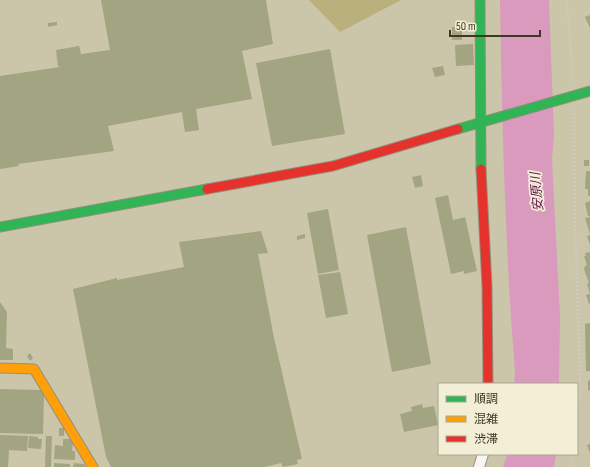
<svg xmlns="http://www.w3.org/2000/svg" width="590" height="467" font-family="'Sofia Sans Condensed','Noto Sans JP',sans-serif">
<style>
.green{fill:#bab07b}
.water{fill:#da9abe}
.building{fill:#a2a482}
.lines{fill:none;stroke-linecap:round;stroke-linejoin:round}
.street-casing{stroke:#94907b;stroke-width:12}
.fast-casing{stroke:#94907b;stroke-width:11}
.slow-casing{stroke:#94907b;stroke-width:11}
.jam-casing{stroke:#94907b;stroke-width:11}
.path{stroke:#cdcbc4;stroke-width:2;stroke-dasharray:2 2;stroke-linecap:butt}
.street{stroke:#f7f6f2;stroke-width:10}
.fast{stroke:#30b455;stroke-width:9}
.slow{stroke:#ff9f0a;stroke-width:9}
.jam{stroke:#e5322d;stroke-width:9}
.labels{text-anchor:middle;stroke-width:3.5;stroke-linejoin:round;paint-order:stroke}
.water-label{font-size:13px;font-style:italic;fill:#621250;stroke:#f3efd6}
</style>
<rect width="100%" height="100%" fill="#cbc6aa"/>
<polygon class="green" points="309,0 401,0 340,32"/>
<g class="water">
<path d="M500,0H549L554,135L552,159L560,316L559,384H514L515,372C505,248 502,124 500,0Z"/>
<polygon points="507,454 556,454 554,467 503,467"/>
</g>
<g class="building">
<polygon points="101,0 266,0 273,44 242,51 252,99 196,109 199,130 185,132 182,112 108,126 114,151 18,164 19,166 0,169 0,76 60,67 58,66 56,50 79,46 81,54 110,50"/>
<polygon points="590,15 590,28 585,17"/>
<polygon points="57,22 57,25 48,27 48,23"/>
<rect x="452" y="27" width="10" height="13"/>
<polygon points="473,44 474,65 456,66 455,45"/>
<polygon points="330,49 345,134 272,146 256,63"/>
<polygon points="443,66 445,75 435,77 432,68"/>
<rect x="584" y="160" width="5" height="6"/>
<polygon points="586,171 590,171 590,196 588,196 588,189 585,189"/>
<polygon points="421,175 423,186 415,188 412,177"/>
<polygon points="448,195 453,220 465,217 477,271 464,274 464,271 451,274 435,198"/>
<polygon points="590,201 590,216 588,216 585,203"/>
<polygon points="328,209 339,270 318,274 307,213"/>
<polygon points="590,217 590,234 585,218"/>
<polygon points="406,227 431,364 392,372 367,235"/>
<polygon points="261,231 268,253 258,254 274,338 302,459 297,460 298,464 283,467 281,463 265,467 111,467 106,457 73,289 117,278 117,280 184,267 179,242"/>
<polygon points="305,234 305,238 297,240 297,236"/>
<polygon points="590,235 590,245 587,236"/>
<polygon points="590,252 590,294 587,284 589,283 584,269 585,266 587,265 584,256 586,256 585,253"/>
<polygon points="340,272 348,314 326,318 318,275"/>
<polygon points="590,294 590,303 589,304 586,295"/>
<polygon points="0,302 7,312 6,348 13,349 13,360 0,360"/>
<polygon points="590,323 590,371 586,371 585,324"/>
<polygon points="30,353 33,358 30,361 27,356"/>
<polygon points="590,380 590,390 588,391 588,381"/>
<polygon points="0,389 41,390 44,395 43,434 0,433"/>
<polygon points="422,404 423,408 434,406 438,425 404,432 400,414 412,411 411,407"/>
<rect x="59" y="428" width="5" height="8"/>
<polygon points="0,435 28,436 27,451 9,450 8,467 0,467"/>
<polygon points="29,436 38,437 38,439 42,439 41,449 28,448"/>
<polygon points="46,436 52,436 51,467 45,467"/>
<polygon points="63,439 70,439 73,443 72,451 75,451 75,460 54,459 55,445 63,446"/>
<polygon points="590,444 590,453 587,445"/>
<polygon points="54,463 70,464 70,467 54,467"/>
<polygon points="74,463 84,464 86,467 73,467"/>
</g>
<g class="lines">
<defs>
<polyline id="street" points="479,467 483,454"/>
<g id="fast">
<polyline points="480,0 481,169"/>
<polyline points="458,129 590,91"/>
<polyline points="0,227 207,189"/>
</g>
<polyline id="slow" points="0,368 34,369 93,467"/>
<g id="jam">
<polyline points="481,169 487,286 488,384"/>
<polyline points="207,189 333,166 458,129"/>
</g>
</defs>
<use href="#street" class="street-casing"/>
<use href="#fast" class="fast-casing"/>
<use href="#slow" class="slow-casing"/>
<use href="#jam" class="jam-casing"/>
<g class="path">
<polyline points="567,0 573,83"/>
<polyline points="574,109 575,220 580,386 577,422"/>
<polyline points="570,467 573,454"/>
</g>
<use href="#street" class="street"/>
<use href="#fast" class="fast"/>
<use href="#slow" class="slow"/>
<use href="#jam" class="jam"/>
</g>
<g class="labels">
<g class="water-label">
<text transform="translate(536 192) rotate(-95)" y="5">安原川</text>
</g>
</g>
<rect x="438" y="383" width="140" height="72" fill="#f3efd6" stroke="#aaa68f"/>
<rect x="446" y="396" width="20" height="6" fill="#30b455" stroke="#aaa68f"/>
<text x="474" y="403" font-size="12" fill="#3d3925">順調</text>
<rect x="446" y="416" width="20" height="6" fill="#ff9f0a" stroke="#aaa68f"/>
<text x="474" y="423" font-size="12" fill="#3d3925">混雑</text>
<rect x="446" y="436" width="20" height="6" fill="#e5322d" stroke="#aaa68f"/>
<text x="474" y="443" font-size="12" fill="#3d3925">渋滞</text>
<path d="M450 30v6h90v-6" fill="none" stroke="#3d3925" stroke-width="2"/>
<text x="456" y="30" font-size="12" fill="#3d3925" stroke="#f3efd6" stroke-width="3" paint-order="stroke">50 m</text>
</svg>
